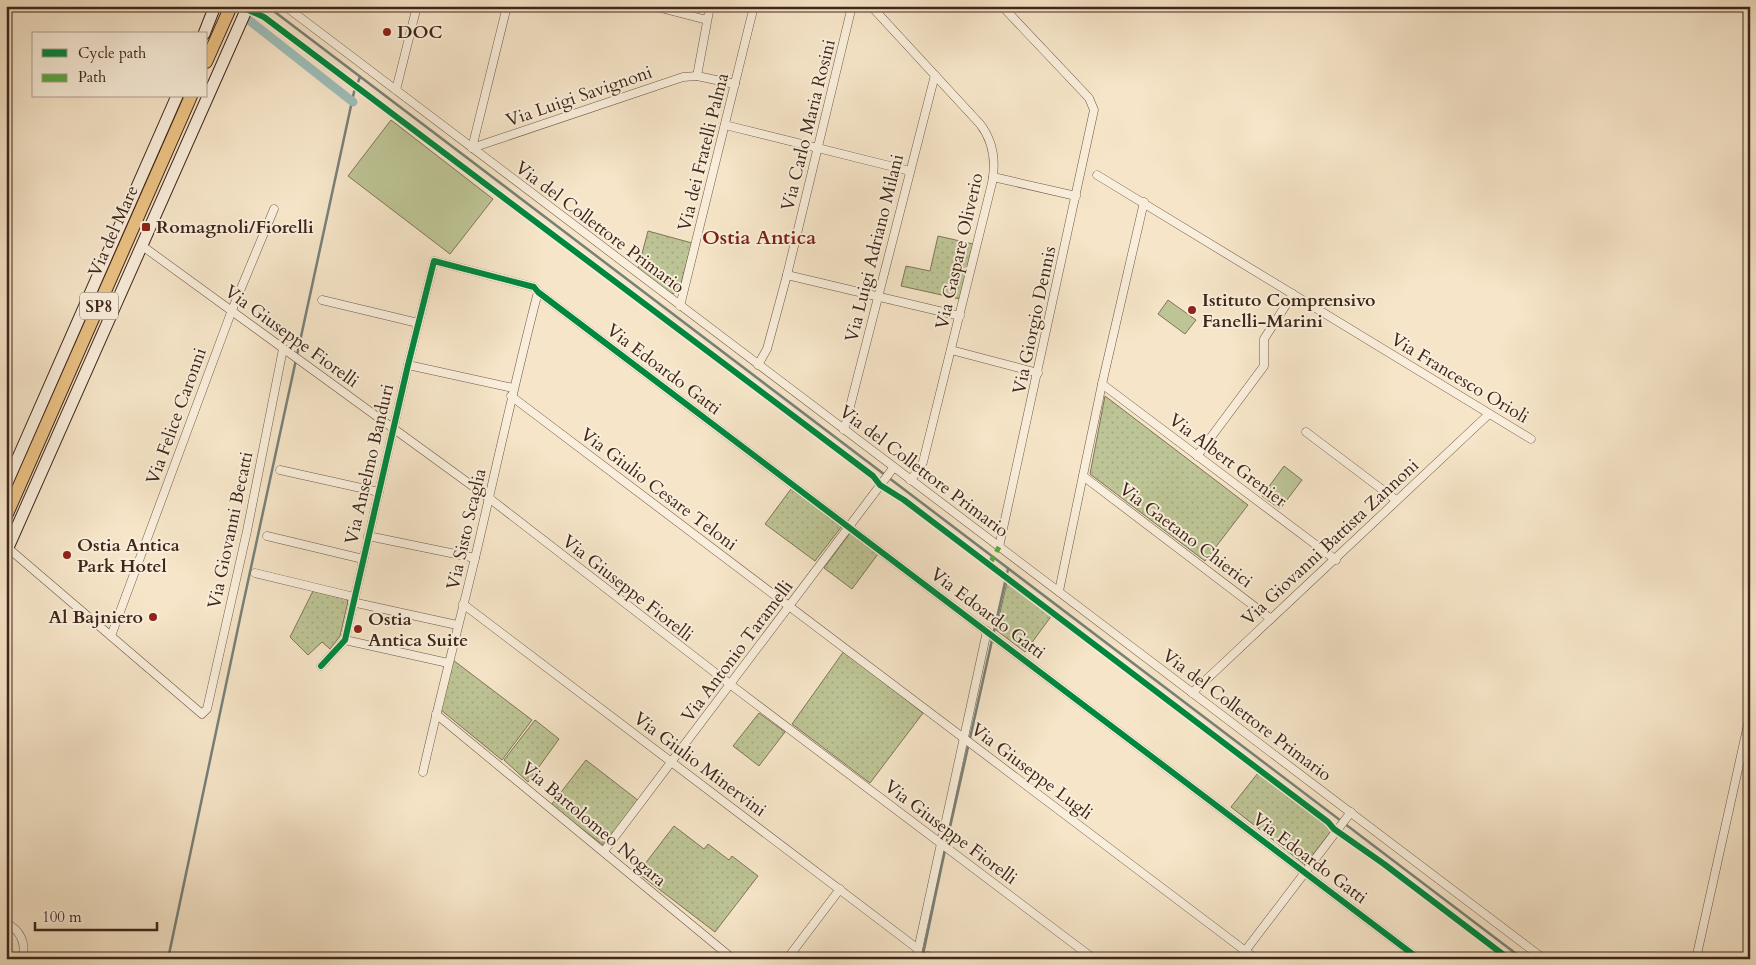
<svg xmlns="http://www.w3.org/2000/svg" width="1756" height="965" font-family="Cardo,serif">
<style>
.grass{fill:url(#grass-dots);stroke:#7e7557}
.pitch{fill:#bdc495;stroke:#7e7557}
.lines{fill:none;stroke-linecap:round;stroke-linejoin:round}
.stream{stroke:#77817a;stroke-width:2.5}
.canal{stroke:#9dbeba;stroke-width:9}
.minor-casing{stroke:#6d5645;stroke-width:9}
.secondary-casing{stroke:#3f2619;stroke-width:13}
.primary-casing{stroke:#3f2619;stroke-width:14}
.minor{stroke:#f9eedb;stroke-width:8}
.secondary{stroke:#f9eedb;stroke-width:11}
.primary{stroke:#ebc284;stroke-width:12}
.quiet{stroke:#56aa42;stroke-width:5;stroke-dasharray:10 5;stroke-linecap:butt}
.cycleway-casing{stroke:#f9eedb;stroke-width:9}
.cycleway{stroke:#00873e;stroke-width:6}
.poi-dot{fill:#8f2418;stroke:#f9eedb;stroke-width:2}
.labels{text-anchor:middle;stroke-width:4;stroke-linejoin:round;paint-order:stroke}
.shield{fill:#f9eedb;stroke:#776253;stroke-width:1}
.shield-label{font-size:16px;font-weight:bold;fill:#3f2619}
.poi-label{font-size:18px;font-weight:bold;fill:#3f2619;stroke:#f9eedb;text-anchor:start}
.street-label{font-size:18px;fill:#3f2619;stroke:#f9eedb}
.quarter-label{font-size:20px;font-weight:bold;fill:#7a1f14;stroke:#f9eedb}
</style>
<defs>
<pattern id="grass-dots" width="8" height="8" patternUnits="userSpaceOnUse" patternTransform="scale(1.25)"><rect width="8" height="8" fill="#bdc495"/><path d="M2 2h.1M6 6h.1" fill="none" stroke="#a4a880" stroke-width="1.8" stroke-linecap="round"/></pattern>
</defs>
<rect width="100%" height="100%" fill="#f6e5c8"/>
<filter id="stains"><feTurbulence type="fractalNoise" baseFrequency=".004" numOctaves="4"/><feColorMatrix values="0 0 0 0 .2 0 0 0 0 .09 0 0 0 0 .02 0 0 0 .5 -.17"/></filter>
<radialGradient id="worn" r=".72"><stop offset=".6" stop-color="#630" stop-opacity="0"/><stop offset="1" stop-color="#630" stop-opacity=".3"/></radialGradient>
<g class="grass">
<polygon points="648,231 692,243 679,291 672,294 638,269"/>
<polygon points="938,236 973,244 960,299 901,286 906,266 930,271"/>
<polygon points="1105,396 1248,505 1205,561 1090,474"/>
<polygon points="791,489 842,526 815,561 765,524"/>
<polygon points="850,533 878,554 852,589 824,568"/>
<polygon points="1007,582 1052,615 1025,652 996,630"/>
<polygon points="313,591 346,599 348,601 340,636 330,649 322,642 308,655 290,637"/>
<polygon points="844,651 923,713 870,783 792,724"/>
<polygon points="453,660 532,720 502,760 441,710"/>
<polygon points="759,713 785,732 759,766 733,746"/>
<polygon points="535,720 559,739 528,782 504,760"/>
<polygon points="586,760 639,801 603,845 551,805"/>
<polygon points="1258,773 1332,830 1305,865 1231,807"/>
<polygon points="674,826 704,849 708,844 729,860 732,856 758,876 715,932 638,873"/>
</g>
<g class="pitch">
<polygon points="391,120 493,199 450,254 348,176"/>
<polygon points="1168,300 1196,320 1185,334 1158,314"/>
<polygon points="1284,466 1302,480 1280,509 1262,496"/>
</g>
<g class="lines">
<g class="stream">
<polyline points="267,6 1523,959"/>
<polyline points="946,845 1008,569"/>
<polyline points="168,959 242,609 354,92 360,77"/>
<polyline points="922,959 945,850"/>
</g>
<polyline class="canal" points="250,21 353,102"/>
<defs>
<g id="minor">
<polyline points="285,6 1544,959"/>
<polyline points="653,6 707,20"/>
<path d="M871,6L980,124C994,142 996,162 992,183L923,462L918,471L910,480"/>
<polyline points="697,76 710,6"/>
<polyline points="396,90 417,6"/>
<polyline points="725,125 910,171"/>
<polyline points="472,148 683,77 697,76 735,84"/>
<polyline points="472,148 507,6"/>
<polyline points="1097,175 1531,439"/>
<polyline points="993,177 1076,196"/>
<polyline points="141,245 489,498 731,685 1094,959"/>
<polyline points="787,275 960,316"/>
<polyline points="322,300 418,323"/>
<polyline points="680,306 754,6"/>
<polyline points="951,350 1038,373"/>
<polyline points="408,365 513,388"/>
<polyline points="758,365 767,349 787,275 852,6"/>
<polyline points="1102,384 1336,560"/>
<polyline points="511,396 1256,959"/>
<polyline points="844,430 935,75"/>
<polyline points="1306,432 1396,500"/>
<polyline points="1197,456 1264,366 1264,339 1293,294"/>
<polyline points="280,470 379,492"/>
<polyline points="1083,476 1271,619"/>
<polyline points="267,536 363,559"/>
<polyline points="368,536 475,558"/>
<polyline points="999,547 1094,110 1089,98 1002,6"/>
<polyline points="8,548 202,714 207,709 247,531 283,349"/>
<polyline points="255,573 354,597"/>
<polyline points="1059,591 1102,384 1144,202"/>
<polyline points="352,602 457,625"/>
<polyline points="463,604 918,949"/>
<polyline points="111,636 232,310 274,209"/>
<polyline points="345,640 448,663"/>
<polyline points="321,666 345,640 408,365 434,261 534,287 538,292 1419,959"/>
<polyline points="1192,693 1489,414"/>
<polyline points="436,714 733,959"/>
<path d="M423,772C439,700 458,629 475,558C496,469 515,380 538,292"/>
<polyline points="604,851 894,467"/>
<path d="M6,923C20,930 27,943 22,959"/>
<polyline points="928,956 932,959"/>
<polyline points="787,959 840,889"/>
<polyline points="916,959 987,631"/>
<polyline points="1239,959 1351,812"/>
<polyline points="1696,959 1750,715"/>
</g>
<g id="secondary">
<polyline points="204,34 215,6"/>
<polyline points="6,485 177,96"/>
<polyline points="6,552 248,6"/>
</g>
<g id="primary">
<polyline points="206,62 231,6"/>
<polyline points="6,516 191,96"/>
</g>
</defs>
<use href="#minor" class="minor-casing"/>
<use href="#secondary" class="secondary-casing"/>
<use href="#primary" class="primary-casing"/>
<use href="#minor" class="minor"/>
<use href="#secondary" class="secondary"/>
<use href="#primary" class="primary"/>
<polyline class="quiet" points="989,565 999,547"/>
<defs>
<g id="cycleway">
<polyline points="246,9 264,17 873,476 880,485 904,500 1328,822 1334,829 1384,864 1509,959"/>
<polyline points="321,666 345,640 408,365 434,261 534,287 538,292 1419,959"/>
</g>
</defs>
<use href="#cycleway" class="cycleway-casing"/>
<use href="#cycleway" class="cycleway"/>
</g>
<g class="poi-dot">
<circle cx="387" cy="32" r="5"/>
<rect x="141" y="222" width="10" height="10" rx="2.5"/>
<circle cx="1192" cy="310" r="5"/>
<circle cx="67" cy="555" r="5"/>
<circle cx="153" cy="617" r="5"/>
<circle cx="358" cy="629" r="5"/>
</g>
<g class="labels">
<rect class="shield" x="80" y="292.5" width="38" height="27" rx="4"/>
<g class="shield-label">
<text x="99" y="312">SP8</text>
</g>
<g class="poi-label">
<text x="397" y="38">DOC</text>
<text x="156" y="233">Romagnoli/Fiorelli</text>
<text x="1202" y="306">Istituto Comprensivo<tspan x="1202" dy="21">Fanelli-Marini</tspan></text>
<text x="77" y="551">Ostia Antica<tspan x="77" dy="21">Park Hotel</tspan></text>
<text x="143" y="623" text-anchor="end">Al Bajniero</text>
<text x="368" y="625">Ostia<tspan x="368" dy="21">Antica Suite</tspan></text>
</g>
<g class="street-label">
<text transform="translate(579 96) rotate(-19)" y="6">Via Luigi Savignoni</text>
<text transform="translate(808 125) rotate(-76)" y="6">Via Carlo Maria Rosini</text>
<text transform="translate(703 152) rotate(-76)" y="6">Via dei Fratelli Palma</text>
<text transform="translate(600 227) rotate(37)" y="6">Via del Collettore Primario</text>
<text transform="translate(113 231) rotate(-66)" y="6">Via del Mare</text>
<text transform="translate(874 248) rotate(-76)" y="6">Via Luigi Adriano Milani</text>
<text transform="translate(959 251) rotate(-77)" y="6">Via Gaspare Oliverio</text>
<text transform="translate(1034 320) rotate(-78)" y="6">Via Giorgio Dennis</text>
<text transform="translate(292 336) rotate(36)" y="6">Via Giuseppe Fiorelli</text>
<text transform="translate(664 369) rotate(37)" y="6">Via Edoardo Gatti</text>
<text transform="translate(1460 378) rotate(31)" y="6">Via Francesco Orioli</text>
<text transform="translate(176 416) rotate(-70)" y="6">Via Felice Caronni</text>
<text transform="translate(1228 460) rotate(37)" y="6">Via Albert Grenier</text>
<text transform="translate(369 464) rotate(-77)" y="6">Via Anselmo Banduri</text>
<text transform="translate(924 471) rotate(37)" y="6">Via del Collettore Primario</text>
<text transform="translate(659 489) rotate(37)" y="6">Via Giulio Cesare Teloni</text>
<text transform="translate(466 529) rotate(-77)" y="6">Via Sisto Scaglia</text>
<text transform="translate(230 530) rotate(-78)" y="6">Via Giovanni Becatti</text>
<text transform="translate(1186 535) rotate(37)" y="6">Via Gaetano Chierici</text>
<text transform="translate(1330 542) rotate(-43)" y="6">Via Giovanni Battista Zannoni</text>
<text transform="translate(628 588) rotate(38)" y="6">Via Giuseppe Fiorelli</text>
<text transform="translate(988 613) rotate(37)" y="6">Via Edoardo Gatti</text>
<text transform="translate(737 651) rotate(-53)" y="6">Via Antonio Taramelli</text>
<text transform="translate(1247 715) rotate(37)" y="6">Via del Collettore Primario</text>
<text transform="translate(700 764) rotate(37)" y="6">Via Giulio Minervini</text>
<text transform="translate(1032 771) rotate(37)" y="6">Via Giuseppe Lugli</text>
<text transform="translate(594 824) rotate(40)" y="6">Via Bartolomeo Nogara</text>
<text transform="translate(951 832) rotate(37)" y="6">Via Giuseppe Fiorelli</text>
<text transform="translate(1310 858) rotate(37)" y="6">Via Edoardo Gatti</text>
</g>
<g class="quarter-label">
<text x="759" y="244">Ostia Antica</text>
</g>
</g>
<rect width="1756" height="965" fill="none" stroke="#f6e5c8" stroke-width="25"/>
<rect x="8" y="8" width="1741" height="950" fill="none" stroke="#3f2619" stroke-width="2.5"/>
<rect x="12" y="12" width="1731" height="940" fill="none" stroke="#3f2619"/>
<rect x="32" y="32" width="175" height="65" fill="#f9eedb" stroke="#af9e8d"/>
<rect x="42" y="49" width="25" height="8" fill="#00873e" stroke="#af9e8d"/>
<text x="78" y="58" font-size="15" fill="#3f2619">Cycle path</text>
<rect x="42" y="74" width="25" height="8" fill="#56aa42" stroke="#af9e8d"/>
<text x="78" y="82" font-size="15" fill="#3f2619">Path</text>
<path d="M35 922v8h122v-8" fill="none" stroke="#3f2619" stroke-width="2.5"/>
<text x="42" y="922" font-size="15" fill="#3f2619" stroke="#f9eedb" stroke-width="4" paint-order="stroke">100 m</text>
<rect width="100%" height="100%" filter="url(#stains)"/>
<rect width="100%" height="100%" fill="url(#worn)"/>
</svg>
